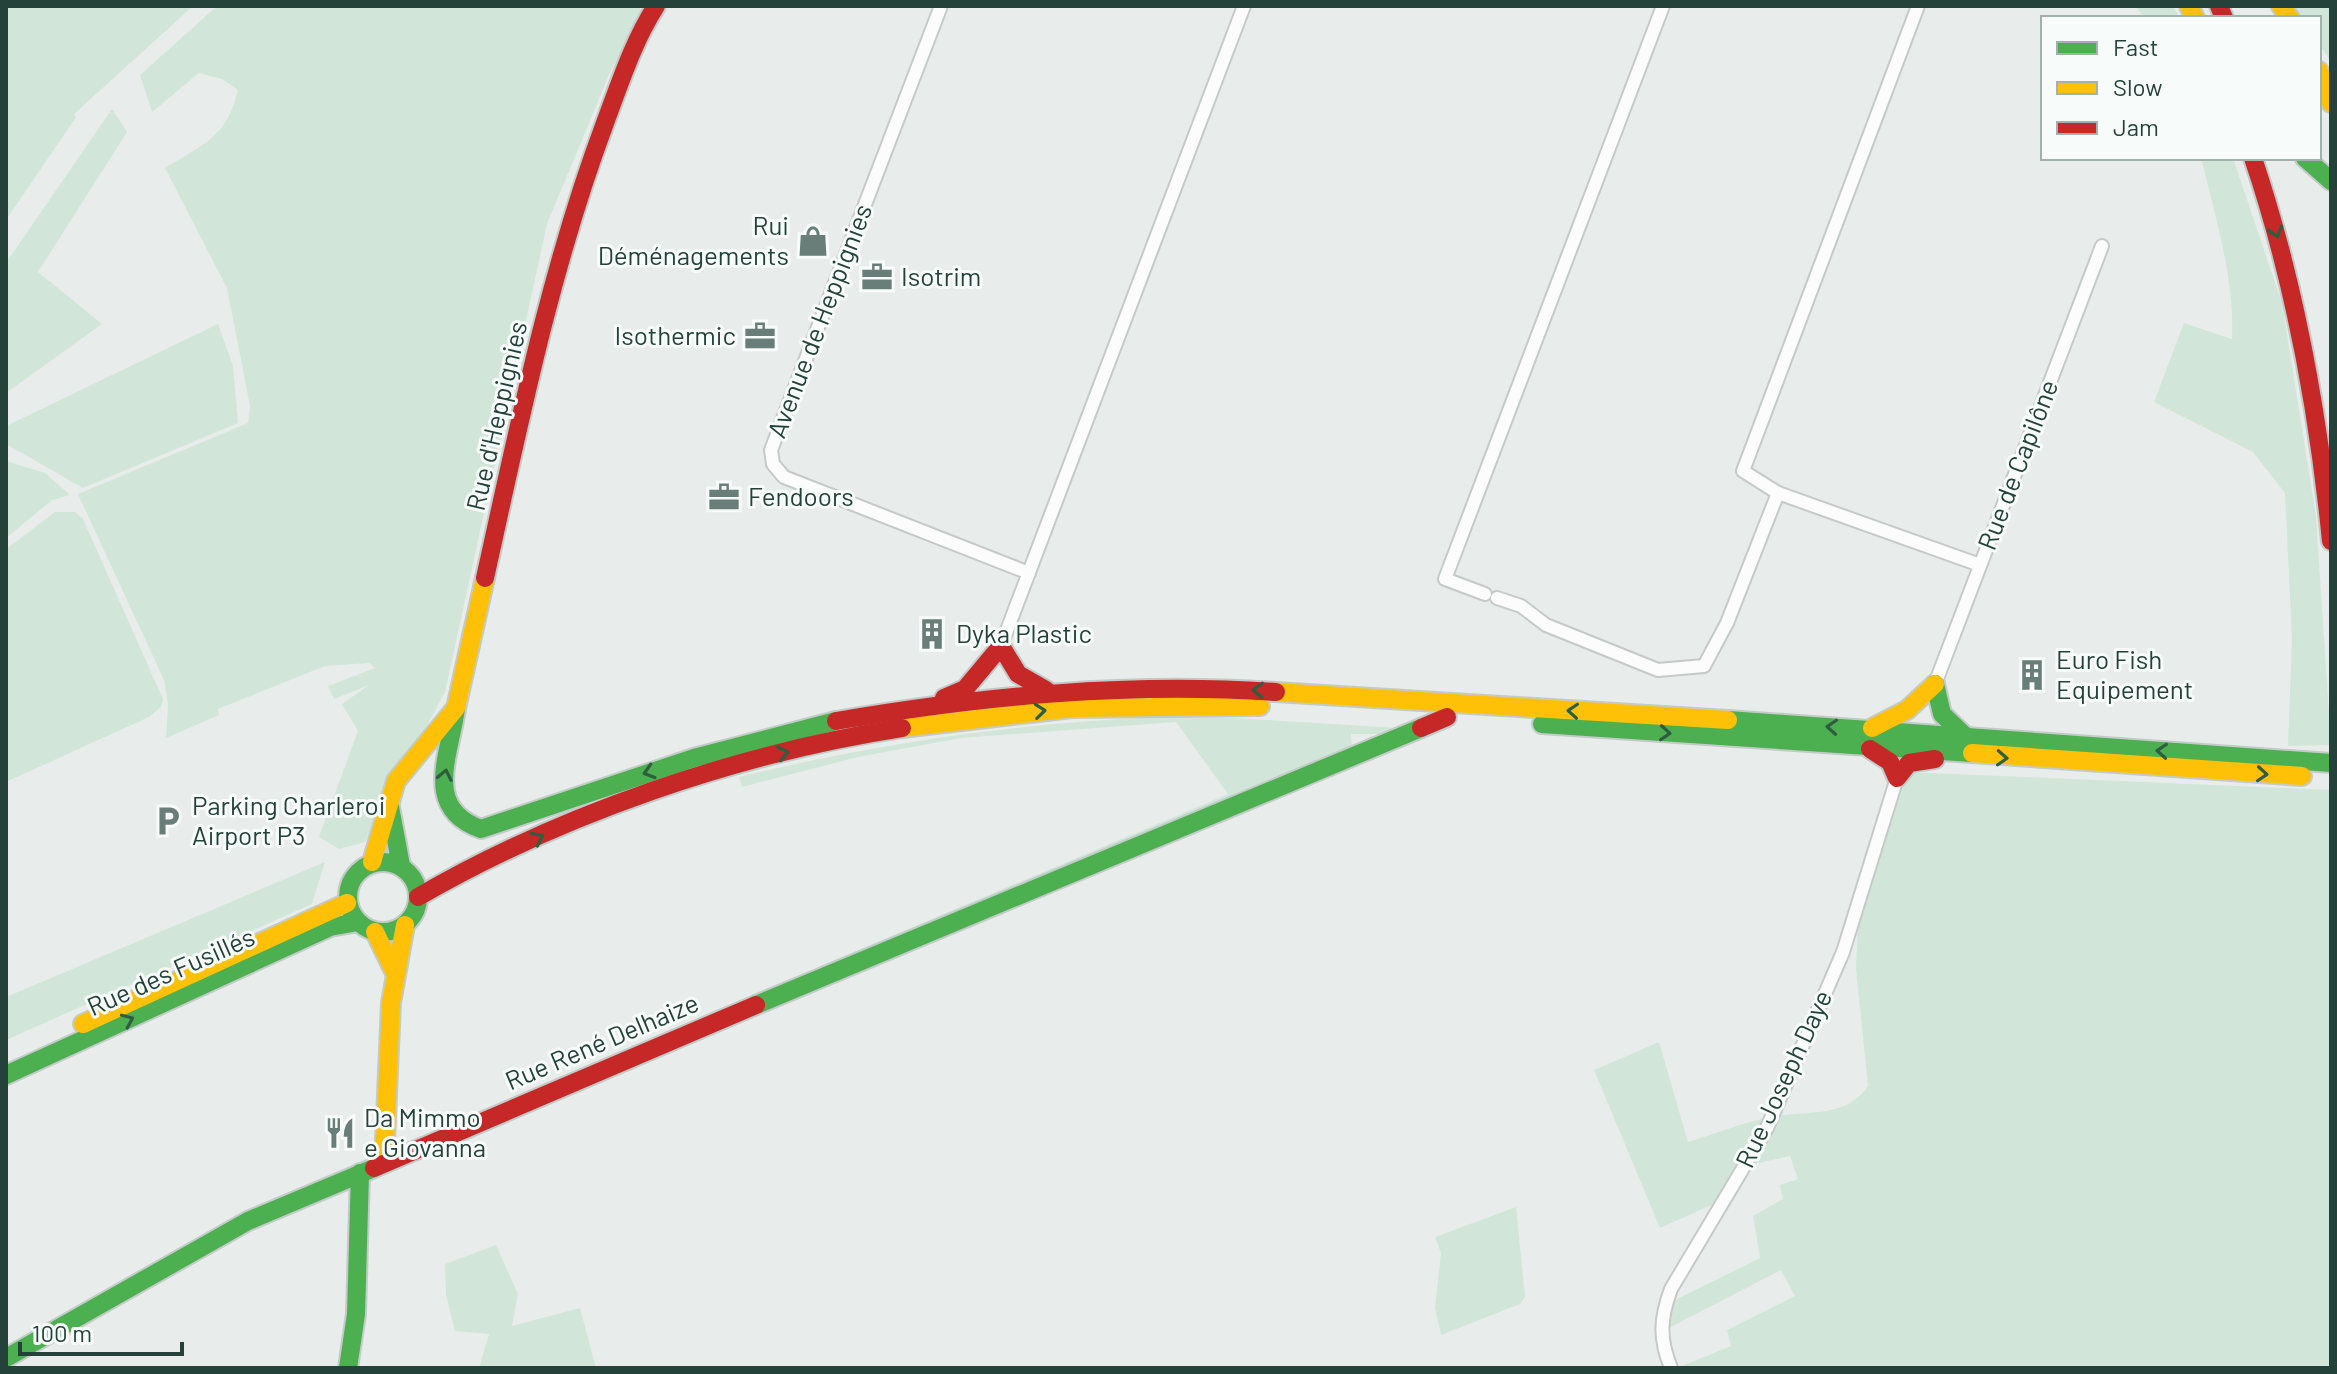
<svg xmlns="http://www.w3.org/2000/svg" width="2337" height="1374" font-family="Barlow,sans-serif">
<style>
.green{fill:#d1e6d8}
.lines{fill:none;stroke-linecap:round;stroke-linejoin:round}
.street-casing{stroke:#c5cac8;stroke-width:16}
.fast-casing{stroke:#c3cbc8;stroke-width:22}
.slow-casing{stroke:#c3cbc8;stroke-width:22}
.jam-casing{stroke:#c3cbc8;stroke-width:22}
.street{stroke:#fcfcfc;stroke-width:12}
.fast{stroke:#4caf50;stroke-width:18}
.slow{stroke:#ffc107;stroke-width:18}
.jam{stroke:#c62828;stroke-width:18}
.oneway{stroke:#2e5d40}
.labels{text-anchor:middle;stroke-width:6;stroke-linejoin:round;paint-order:stroke}
.poi-label{font-size:26px;fill:#24423a;stroke:#f7fbf9;text-anchor:start}
.street-label{font-size:26px;fill:#24423a;stroke:#f7fbf9}
</style>
<rect width="100%" height="100%" fill="#e8edeb"/>
<g class="green">
<polygon points="6,6 193,6 74,114 76,117 6,220"/>
<path d="M217,6H639L641,11L609,75L547,224L445,692L365,842L339,849L319,837L358,731L342,704L369,685L334,699L328,686L375,668L369,663L325,666L218,709L219,715L166,738L168,704L164,680L78,494L248,423L250,406L227,288L165,168C204,144 227,137 238,90L222,79L199,73L152,112L140,75Z"/>
<polygon points="2135,6 2173,6 2180,18 2145,18"/>
<polygon points="2292,6 2331,6 2331,62 2319,44 2319,18 2301,18"/>
<polygon points="112,109 127,132 38,272 102,324 6,393 6,263"/>
<path d="M2201,158H2233L2282,303L2316,516L2331,745L2288,746L2292,639L2285,493L2253,452L2154,402L2184,323L2232,339C2235,280 2215,215 2201,158Z"/>
<polygon points="218,324 233,366 238,423 83,488 6,444 6,426"/>
<polygon points="6,461 45,473 70,495 52,500 6,538"/>
<polygon points="55,512 75,512 83,519 163,699 161,707 149,717 6,782 6,549"/>
<path d="M1160,717H1217L1400,728L1392,734H1351L1352,749L821,973L818,967L1228,794L1176,722L961,738L858,757L742,787L739,777C878,743 1017,723 1160,717Z"/>
<path d="M1907,772L2331,790V1368H1677L1731,1346L1727,1330L1795,1296L1781,1270L1665,1330L1671,1302L1760,1258L1753,1216L1783,1199L1780,1185L1798,1179L1790,1156L1754,1164L1769,1124L1725,1199L1660,1228L1594,1070L1659,1042L1688,1142C1715,1134 1743,1122 1772,1117C1806,1110 1846,1119 1868,1086L1856,969L1858,923Z"/>
<polygon points="325,862 312,904 6,1040 6,997"/>
<polygon points="1516,1207 1525,1297 1520,1304 1441,1335 1435,1308 1441,1253 1435,1237"/>
<polygon points="496,1245 518,1294 512,1326 580,1308 596,1368 479,1368 489,1334 455,1331 446,1295 445,1264"/>
</g>
<g class="lines">
<defs>
<g id="street">
<polyline points="941,6 771,450 773,464 784,477 1029,573"/>
<polyline points="1778,493 1980,565"/>
<polyline points="1485,594 1445,579 1663,6"/>
<polyline points="1497,598 1521,606 1546,625 1658,670 1704,666 1727,623 1778,493 1743,471 1918,6"/>
<polyline points="1001,646 1244,6"/>
<polyline points="1935,684 2102,246"/>
<path d="M1671,1368C1659,1338 1660,1319 1671,1289L1767,1128L1843,952L1897,778"/>
</g>
<g id="fast">
<polyline points="2305,158 2331,181"/>
<polyline points="1935,684 1942,714 1965,736"/>
<path d="M456,708C450,755 422,808 481,829L694,758L836,721"/>
<polyline points="1728,720 2331,763"/>
<polyline points="1542,724 1972,753"/>
<polyline points="390,807 401,866"/>
<circle cx="383" cy="897" r="35"/>
<polyline points="756,1005 1421,728"/>
<polyline points="6,1075 330,927 358,922"/>
<polyline points="6,1358 248,1221 374,1168"/>
<polyline points="348,1368 356,1314 360,1173"/>
</g>
<g id="slow">
<polyline points="2189,6 2195,18"/>
<polyline points="2281,6 2290,18"/>
<polyline points="2319,71 2331,103"/>
<polyline points="1276,692 1728,720"/>
<polyline points="902,728 1072,708 1260,706"/>
<polyline points="1872,728 1907,710 1935,684"/>
<polyline points="1972,753 2302,776"/>
<polyline points="372,862 396,781 456,708 485,578"/>
<polyline points="375,932 394,971"/>
<polyline points="83,1024 347,903"/>
<polyline points="384,1163 391,1003 405,925"/>
</g>
<g id="jam">
<polyline points="2219,6 2224,18"/>
<path d="M2253,158C2295,283 2318,410 2331,541"/>
<path d="M485,578C519,425 550,270 605,123C620,83 633,42 656,6"/>
<polyline points="944,698 965,689 1001,646 1018,674 1046,690"/>
<path d="M836,721C983,696 1128,682 1276,692"/>
<polyline points="1421,728 1447,717"/>
<polyline points="1870,749 1890,762 1897,778 1909,763 1935,759"/>
<path d="M418,897C561,814 739,753 902,728"/>
<polyline points="374,1168 756,1005"/>
</g>
</defs>
<use href="#street" class="street-casing"/>
<use href="#fast" class="fast-casing"/>
<use href="#slow" class="slow-casing"/>
<use href="#jam" class="jam-casing"/>
<use href="#street" class="street"/>
<use href="#fast" class="fast"/>
<use href="#slow" class="slow"/>
<use href="#jam" class="jam"/>
</g>
<defs><path id="oneway-chevron" d="M-2-3.5L2.5 0L-2 3.5" fill="none" stroke-width="1.6" stroke-linecap="round" stroke-linejoin="round" transform="scale(2)"/></defs>
<g class="oneway">
<use href="#oneway-chevron" transform="translate(2276 232) rotate(74)"/>
<use href="#oneway-chevron" transform="translate(1258 690) rotate(-177)"/>
<use href="#oneway-chevron" transform="translate(1040 711) rotate(-6)"/>
<use href="#oneway-chevron" transform="translate(1573 711) rotate(-176)"/>
<use href="#oneway-chevron" transform="translate(1832 727) rotate(-176)"/>
<use href="#oneway-chevron" transform="translate(1665 733) rotate(4)"/>
<use href="#oneway-chevron" transform="translate(2162 751) rotate(-176)"/>
<use href="#oneway-chevron" transform="translate(783 753) rotate(-13)"/>
<use href="#oneway-chevron" transform="translate(2002 758) rotate(3)"/>
<use href="#oneway-chevron" transform="translate(649 772) rotate(163)"/>
<use href="#oneway-chevron" transform="translate(2262 774) rotate(4)"/>
<use href="#oneway-chevron" transform="translate(445 775) rotate(-78)"/>
<use href="#oneway-chevron" transform="translate(538 838) rotate(-25)"/>
<use href="#oneway-chevron" transform="translate(128 1020) rotate(-24)"/>
</g>
<defs>
<symbol id="shop-bare" viewBox="-9 -9 18 18"><path d="M-5-2.5h2.3a2.7 3.5 0 0 1 5.4 0H5L5.5 6h-11ZM-1.5-2.5h3a1.5 2.3 0 0 0-3 0Z" fill="#697e78" stroke="#f7fbf9" stroke-width="2.5" paint-order="stroke"/></symbol>
<symbol id="office-bare" viewBox="-9 -9 18 18"><path d="M-6-3h4V-5.5h4V-3h4V5H-6ZM-1-4.5V-3h2v-1.5ZM-6 0V1H6V0Z" fill="#697e78" stroke="#f7fbf9" stroke-width="2.5" paint-order="stroke"/></symbol>
<symbol id="building-bare" viewBox="-9 -9 18 18"><path d="M-4-6H4V6H1V3H-1V6H-4ZM-2.5-4.3h1.7v1.8h-1.7ZM.8-4.3h1.7v1.8H.8ZM-2.5-1h1.7V.8h-1.7ZM.8-1h1.7V.8H.8Z" fill="#697e78" stroke="#f7fbf9" stroke-width="2.5" paint-order="stroke"/></symbol>
<symbol id="parking-bare" viewBox="-9 -9 18 18"><path d="M-3.5-5.5H1a3.5 3.5 0 0 1 0 7H-1V5.5H-3.5ZM-1-3.4V-.6H.8a1.4 1.4 0 0 0 0-2.8Z" fill="#697e78" stroke="#f7fbf9" stroke-width="2.5" paint-order="stroke"/></symbol>
<symbol id="restaurant-bare" viewBox="-9 -9 18 18"><path d="M-5-6h1v4h1v-4h1v4h1v-4h1v5L-1.5 .5V6h-2V.5L-5-1ZM5-6V6H3V1.5H1.5Q1.5-4 5-6Z" fill="#697e78" stroke="#f7fbf9" stroke-width="2.5" paint-order="stroke"/></symbol>
</defs>
<g fill-rule="evenodd">
<use href="#shop-bare" x="791" y="219" width="44" height="44"/>
<use href="#office-bare" x="855" y="255" width="44" height="44"/>
<use href="#office-bare" x="738" y="314" width="44" height="44"/>
<use href="#office-bare" x="702" y="475" width="44" height="44"/>
<use href="#building-bare" x="910" y="612" width="44" height="44"/>
<use href="#building-bare" x="2010" y="653" width="44" height="44"/>
<use href="#parking-bare" x="146" y="799" width="44" height="44"/>
<use href="#restaurant-bare" x="318" y="1111" width="44" height="44"/>
</g>
<g class="labels">
<g class="poi-label">
<text x="789" y="235" text-anchor="end">Rui<tspan x="789" dy="30">Déménagements</tspan></text>
<text x="901" y="286">Isotrim</text>
<text x="736" y="345" text-anchor="end">Isothermic</text>
<text x="748" y="506">Fendoors</text>
<text x="956" y="643">Dyka Plastic</text>
<text x="2056" y="669">Euro Fish<tspan x="2056" dy="30">Equipement</tspan></text>
<text x="192" y="815">Parking Charleroi<tspan x="192" dy="30">Airport P3</tspan></text>
<text x="364" y="1127">Da Mimmo<tspan x="364" dy="30">e Giovanna</tspan></text>
</g>
<g class="street-label">
<text transform="translate(820 321) rotate(-69)" y="9">Avenue de Heppignies</text>
<text transform="translate(497 416) rotate(-77)" y="9">Rue d'Heppignies</text>
<text transform="translate(2018 465) rotate(-69)" y="9">Rue de Capilône</text>
<text transform="translate(171 972) rotate(-24)" y="9">Rue des Fusillés</text>
<text transform="translate(602 1042) rotate(-23)" y="9">Rue René Delhaize</text>
<text transform="translate(1784 1079) rotate(-65)" y="9">Rue Joseph Daye</text>
</g>
</g>
<rect width="2337" height="1374" fill="none" stroke="#24423a" stroke-width="16"/>
<rect x="2041" y="16" width="280" height="144" fill="#f7fbf9" stroke="#a3b1ad" stroke-width="2"/>
<rect x="2057" y="42" width="40" height="12" fill="#4caf50" stroke="#a3b1ad" stroke-width="2"/>
<text x="2113" y="56" font-size="24" fill="#24423a">Fast</text>
<rect x="2057" y="82" width="40" height="12" fill="#ffc107" stroke="#a3b1ad" stroke-width="2"/>
<text x="2113" y="96" font-size="24" fill="#24423a">Slow</text>
<rect x="2057" y="122" width="40" height="12" fill="#c62828" stroke="#a3b1ad" stroke-width="2"/>
<text x="2113" y="136" font-size="24" fill="#24423a">Jam</text>
<path d="M20 1342v12h162v-12" fill="none" stroke="#24423a" stroke-width="4"/>
<text x="32" y="1342" font-size="24" fill="#24423a" stroke="#f7fbf9" stroke-width="6" paint-order="stroke">100 m</text>
</svg>
